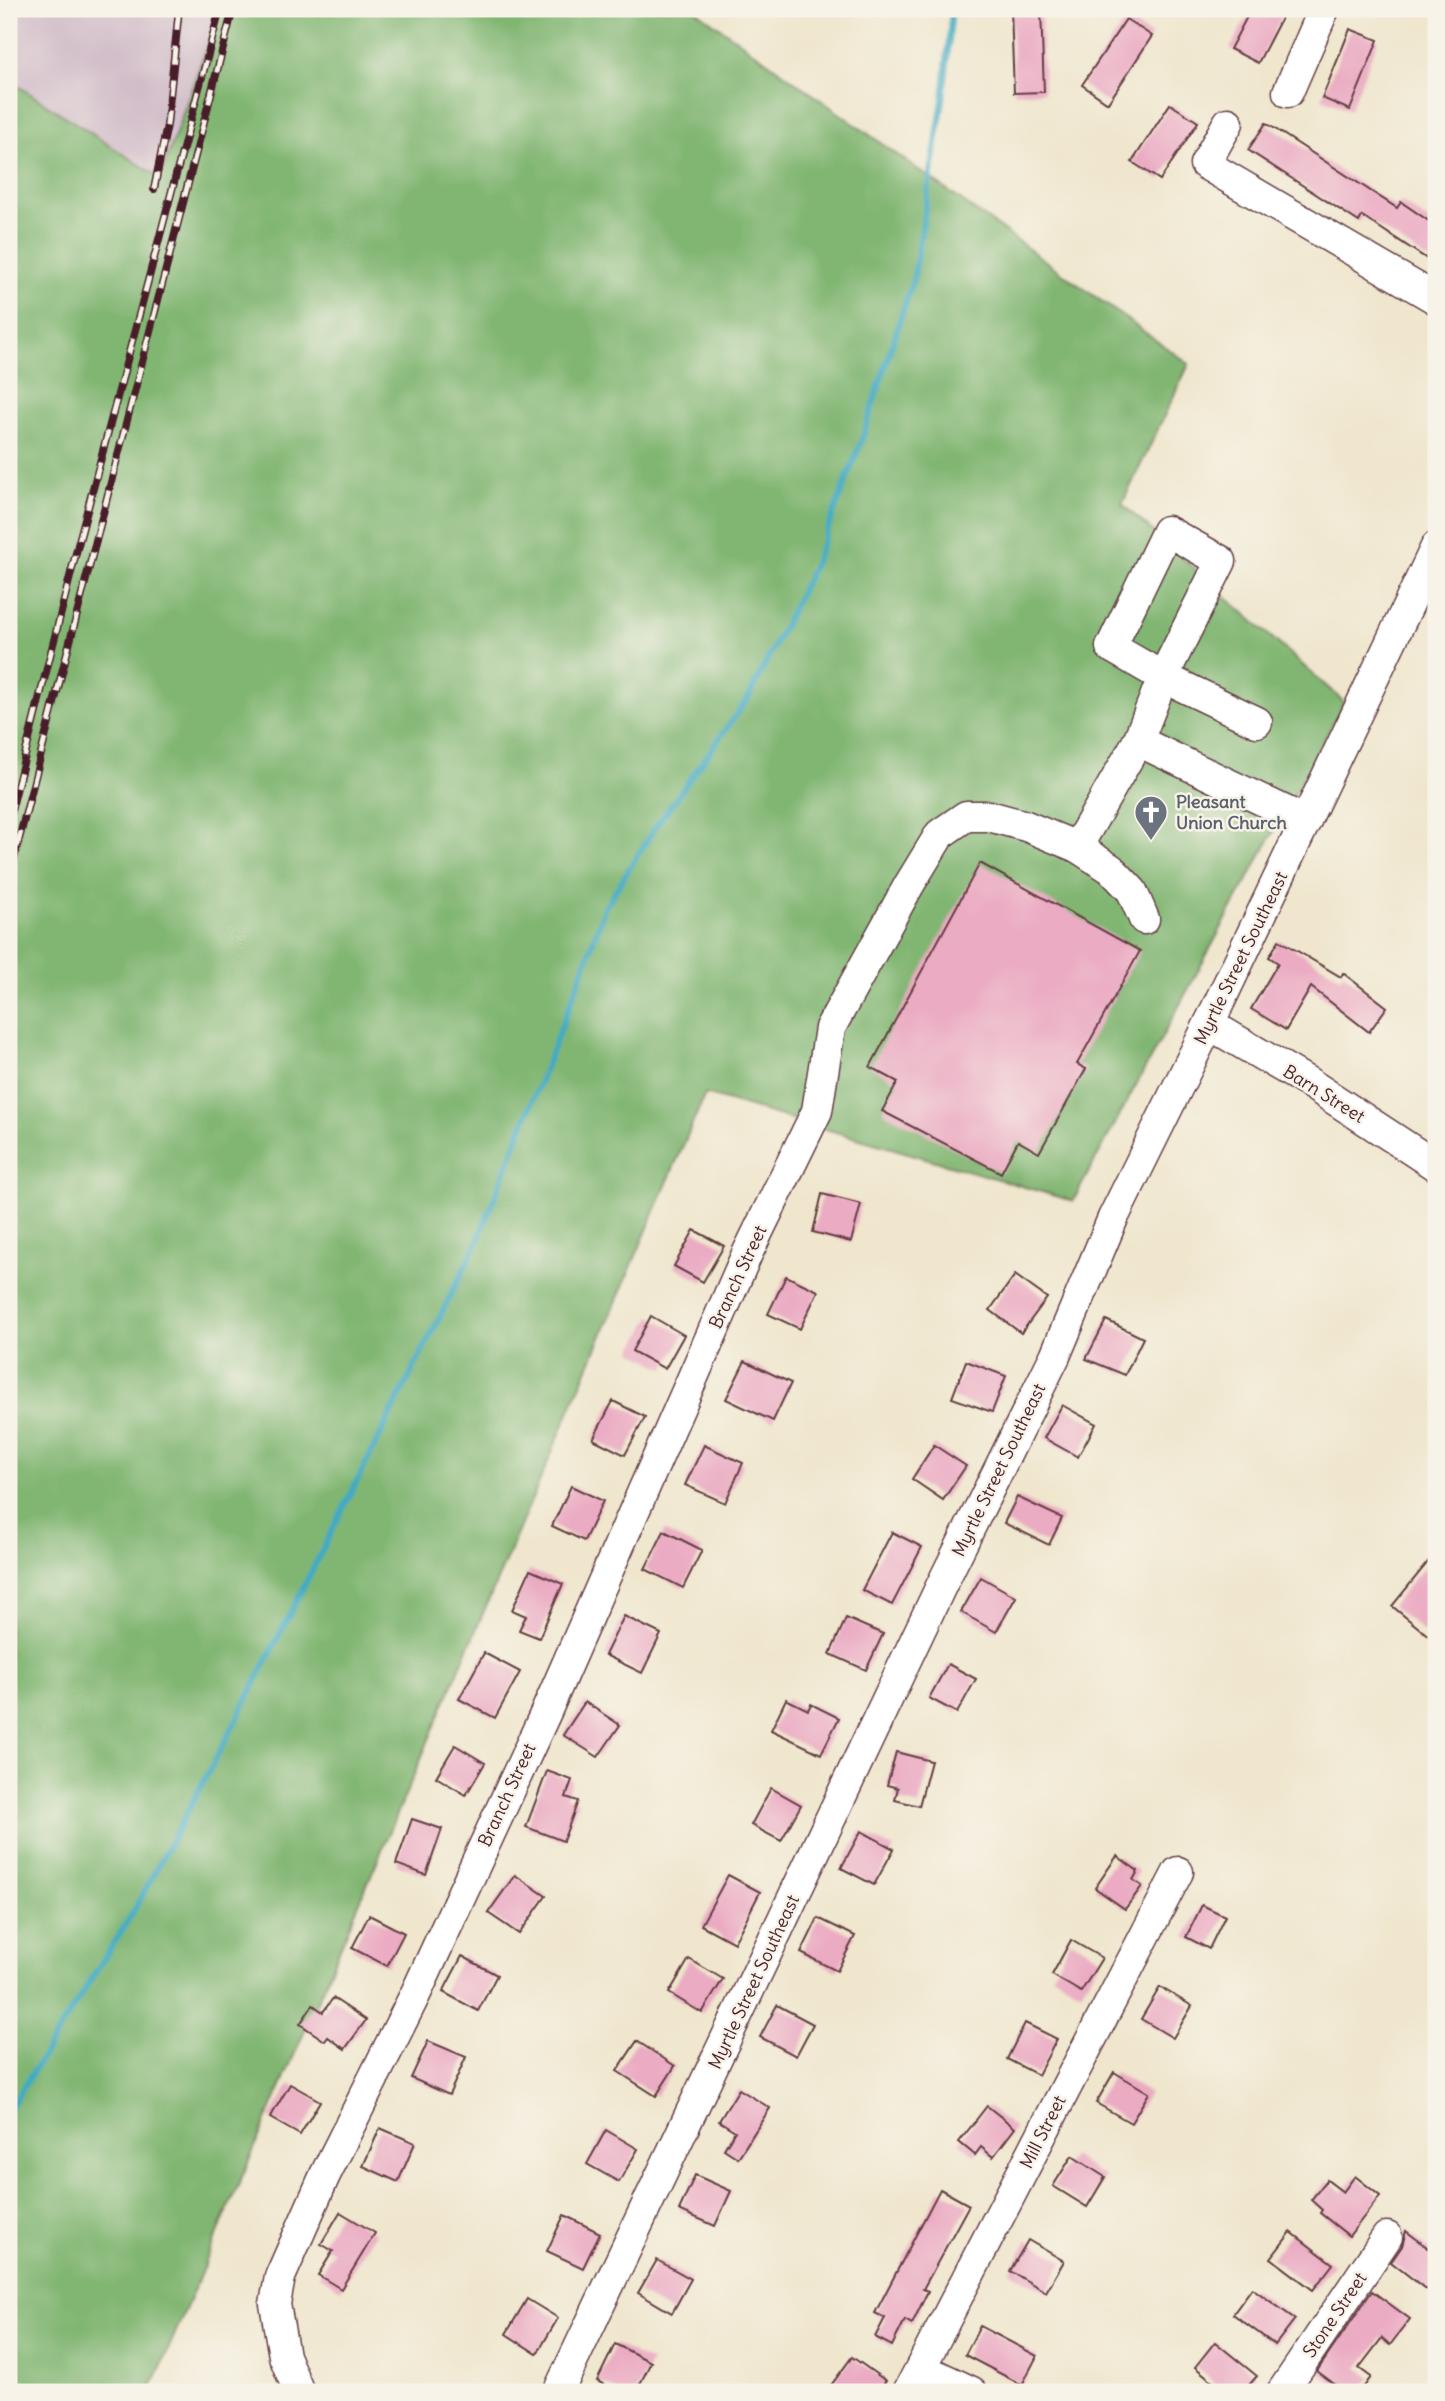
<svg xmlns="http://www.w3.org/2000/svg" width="1445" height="2401" font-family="Delius,sans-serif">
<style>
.industrial{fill:#d1bdc9}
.forest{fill:#81b672;stroke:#666a4e;stroke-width:2}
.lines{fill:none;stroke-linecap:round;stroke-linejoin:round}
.stream{stroke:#43aac2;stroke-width:6}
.building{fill:#ebabc3}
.minor-casing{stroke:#633d43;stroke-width:33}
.minor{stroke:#fff;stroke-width:30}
.rail-casing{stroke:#4a1f2b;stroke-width:8}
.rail{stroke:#f7f3e8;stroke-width:5;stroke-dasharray:16;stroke-linecap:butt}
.labels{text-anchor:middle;stroke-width:5;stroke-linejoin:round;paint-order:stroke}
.worship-label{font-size:18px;font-weight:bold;fill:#5b616d;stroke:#f7f3e8;text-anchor:start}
.street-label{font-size:18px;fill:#4a1f2b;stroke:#f7f3e8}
</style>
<rect width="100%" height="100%" fill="#f7f3e8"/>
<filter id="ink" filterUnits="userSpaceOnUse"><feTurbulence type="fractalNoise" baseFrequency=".0143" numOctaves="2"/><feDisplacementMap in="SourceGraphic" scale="14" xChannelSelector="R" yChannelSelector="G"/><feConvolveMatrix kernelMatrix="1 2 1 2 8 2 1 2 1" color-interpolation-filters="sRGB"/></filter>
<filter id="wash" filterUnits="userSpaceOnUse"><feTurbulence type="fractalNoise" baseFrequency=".00686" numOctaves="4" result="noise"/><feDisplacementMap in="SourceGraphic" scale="28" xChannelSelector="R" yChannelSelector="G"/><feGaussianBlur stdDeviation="1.57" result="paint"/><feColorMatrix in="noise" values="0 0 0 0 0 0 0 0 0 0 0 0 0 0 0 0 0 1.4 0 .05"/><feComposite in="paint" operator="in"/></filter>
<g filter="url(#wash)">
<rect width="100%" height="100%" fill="#efe6cd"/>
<polygon class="industrial" points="9,9 220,9 160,178 9,80"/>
<polygon class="forest" points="220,9 694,9 1189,364 1122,504 1344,702 1073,1201 705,1094 150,2392 9,2392 9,80 160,178"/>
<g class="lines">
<polyline class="stream" points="9,2110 132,1914 235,1723 477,1243 583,971 604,909 654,829 749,697 814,565 862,439 914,276 943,100 952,9"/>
</g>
<g id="blocks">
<g class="building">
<polygon points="1011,9 1041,9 1044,92 1014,93"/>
<polygon points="1251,9 1286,9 1258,63 1230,49"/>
<polygon points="1126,19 1152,36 1108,103 1082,85"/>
<polygon points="1350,29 1378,40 1350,110 1322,98"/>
<polygon points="1170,104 1198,122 1160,180 1132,162"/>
<polygon points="1266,123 1397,208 1401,202 1436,226 1436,265 1362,216 1359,222 1248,150"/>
<polygon points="980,863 1140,951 1077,1064 1086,1069 1039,1153 1018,1141 1001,1173 882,1111 898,1082 870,1067"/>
<polygon points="1279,940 1341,977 1343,973 1387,1007 1369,1032 1311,987 1286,1030 1251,1009 1278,963 1269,957"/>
<polygon points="822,1194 861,1204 851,1242 813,1232"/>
<polygon points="694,1230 724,1246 703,1282 674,1266"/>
<polygon points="1015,1275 1047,1298 1021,1333 990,1310"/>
<polygon points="786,1276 818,1291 800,1329 768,1314"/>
<polygon points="651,1316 684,1335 665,1369 632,1351"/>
<polygon points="1106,1320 1143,1338 1125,1375 1086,1359"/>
<polygon points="745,1361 791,1383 773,1421 726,1399"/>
<polygon points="966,1361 1006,1376 992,1412 952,1398"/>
<polygon points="613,1401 645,1417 625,1455 593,1439"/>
<polygon points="1062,1405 1096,1424 1078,1457 1044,1438"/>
<polygon points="704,1445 743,1463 725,1503 685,1485"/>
<polygon points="934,1445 966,1466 943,1500 912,1479"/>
<polygon points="571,1486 603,1501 584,1541 552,1526"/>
<polygon points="1017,1497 1062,1518 1049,1545 1004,1523"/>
<polygon points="664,1531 702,1550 683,1588 645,1569"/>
<polygon points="892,1532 922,1547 892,1605 862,1590"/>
<polygon points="1436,1552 1436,1642 1392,1606"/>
<polygon points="530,1570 563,1584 539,1638 519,1630 526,1616 512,1610"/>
<polygon points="981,1577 1016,1597 996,1632 961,1612"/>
<polygon points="624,1616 661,1634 642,1673 605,1655"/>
<polygon points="846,1618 883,1634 866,1670 830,1654"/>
<polygon points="484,1653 520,1672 495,1718 459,1699"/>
<polygon points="948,1664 976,1679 957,1713 929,1698"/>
<polygon points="786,1699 808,1710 811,1704 839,1718 821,1754 771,1730"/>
<polygon points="585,1702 620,1725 598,1757 563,1735"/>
<polygon points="455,1745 485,1763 466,1795 436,1777"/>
<polygon points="896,1752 931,1761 919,1806 895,1800 898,1788 887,1785"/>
<polygon points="547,1771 572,1780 566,1797 578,1801 563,1841 526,1827"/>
<polygon points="771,1788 801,1805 781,1841 751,1825"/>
<polygon points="412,1819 442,1829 426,1875 396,1864"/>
<polygon points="861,1831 894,1849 874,1885 841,1868"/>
<polygon points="1117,1856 1138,1871 1133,1880 1142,1886 1125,1909 1095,1888"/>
<polygon points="515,1875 546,1896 519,1934 488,1913"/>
<polygon points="728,1875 760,1892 734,1943 701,1925"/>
<polygon points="1202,1905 1225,1916 1209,1949 1186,1937"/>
<polygon points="369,1915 404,1933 387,1966 352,1948"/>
<polygon points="818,1918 855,1936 837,1971 801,1953"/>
<polygon points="1071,1940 1102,1958 1081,1992 1052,1975"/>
<polygon points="462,1956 497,1975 478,2011 443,1992"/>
<polygon points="689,1959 723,1979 702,2013 669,1993"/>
<polygon points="1160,1987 1192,2006 1173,2038 1141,2019"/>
<polygon points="333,1998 366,2020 345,2049 328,2037 325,2041 300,2024 313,2005 323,2012"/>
<polygon points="777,2005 813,2024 796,2056 760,2037"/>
<polygon points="1025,2023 1057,2039 1038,2075 1007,2059"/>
<polygon points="428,2041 466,2057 449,2095 411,2078"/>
<polygon points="637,2041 675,2066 656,2096 617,2071"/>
<polygon points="1114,2072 1149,2093 1131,2123 1096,2103"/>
<polygon points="290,2084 320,2101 300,2135 270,2118"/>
<polygon points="739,2089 770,2108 738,2158 724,2149 735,2131 719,2121"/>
<polygon points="987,2106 1015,2128 993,2157 981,2147 975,2155 959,2142"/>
<polygon points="380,2128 415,2143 398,2182 363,2166"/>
<polygon points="606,2130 638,2149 619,2182 587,2164"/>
<polygon points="1072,2156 1105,2177 1087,2207 1053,2186"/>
<polygon points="695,2175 731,2191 715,2226 679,2210"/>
<polygon points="1355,2176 1380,2196 1349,2236 1320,2213 1322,2210 1311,2200 1327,2180 1343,2192"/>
<polygon points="940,2189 969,2205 923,2289 928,2291 912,2324 905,2320 892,2346 875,2337 885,2318 875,2313"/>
<polygon points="340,2212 375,2233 341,2289 318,2275 333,2251 321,2244"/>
<polygon points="564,2215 600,2233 583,2268 547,2251"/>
<polygon points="1406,2231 1436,2254 1436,2281 1428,2291 1391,2262 1402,2246"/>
<polygon points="1291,2232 1333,2264 1313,2290 1271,2258"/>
<polygon points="1028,2240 1064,2261 1046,2292 1010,2271"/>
<polygon points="657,2260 691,2279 672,2313 638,2293"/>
<polygon points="1252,2288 1295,2319 1275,2345 1233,2314"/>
<polygon points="1372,2291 1410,2319 1390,2345 1382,2338 1359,2368 1371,2377 1360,2392 1345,2392 1317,2371"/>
<polygon points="527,2299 558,2318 537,2354 506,2334"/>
<polygon points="980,2326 1037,2356 1022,2385 965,2355"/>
<polygon points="1215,2342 1257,2376 1243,2392 1226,2392 1195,2367"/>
<polygon points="615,2344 651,2362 636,2392 618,2392 597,2381"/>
<polygon points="852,2357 886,2381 877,2392 826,2392"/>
</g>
</g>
</g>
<g filter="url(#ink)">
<use href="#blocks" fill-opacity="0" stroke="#633d43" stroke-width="2"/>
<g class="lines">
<defs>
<g id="minor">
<polyline points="1288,92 1324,9"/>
<polyline points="1228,123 1205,164 1436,299"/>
<polyline points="1138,741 1306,821"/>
<polyline points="1077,847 1138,741 1163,677 1221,561 1167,531 1111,647 1163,677 1257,722"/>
<polyline points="1209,1024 1311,1084 1436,1166"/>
<polyline points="921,2368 972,2392"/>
<polyline points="299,2392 284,2356 275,2304 280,2277 325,2175 416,1993 546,1712 747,1254 817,1111 830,1028 909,885 940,834 966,816 989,816 1026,826 1077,847 1111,869 1132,891 1144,919"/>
<polyline points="558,2392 942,1584 1055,1356 1113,1218 1209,1024 1436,547"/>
<polyline points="908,2392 1178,1872"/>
<polyline points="1282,2392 1387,2237"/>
</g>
</defs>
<use href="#minor" class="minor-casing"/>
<use href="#minor" class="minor"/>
<defs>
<g id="rail">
<polyline points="154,189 167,125 179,9"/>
<polyline points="9,819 78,545 220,9"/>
<polyline points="9,878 233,9"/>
</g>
</defs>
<use href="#rail" class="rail-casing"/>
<use href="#rail" class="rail"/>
</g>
</g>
<defs>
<symbol id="church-pin" viewBox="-11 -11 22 30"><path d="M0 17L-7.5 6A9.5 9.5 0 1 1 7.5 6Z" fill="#6b7280" stroke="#f7f3e8"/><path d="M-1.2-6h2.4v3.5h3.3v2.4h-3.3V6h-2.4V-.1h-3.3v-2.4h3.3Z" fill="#fff"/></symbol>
</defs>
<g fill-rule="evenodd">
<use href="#church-pin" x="1132" y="793" width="38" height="52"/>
</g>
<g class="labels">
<g class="worship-label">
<text x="1176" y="808">Pleasant<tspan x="1176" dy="21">Union Church</tspan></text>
</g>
<g class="street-label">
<text transform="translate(1241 958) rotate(-64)" y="6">Myrtle Street Southeast</text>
<text transform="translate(1324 1094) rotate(32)" y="6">Barn Street</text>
<text transform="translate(738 1277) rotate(-65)" y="6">Branch Street</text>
<text transform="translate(999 1470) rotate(-64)" y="6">Myrtle Street Southeast</text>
<text transform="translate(507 1795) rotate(-65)" y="6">Branch Street</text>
<text transform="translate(754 1982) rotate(-65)" y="6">Myrtle Street Southeast</text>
<text transform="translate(1043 2132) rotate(-63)" y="6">Mill Street</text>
<text transform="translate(1335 2315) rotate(-56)" y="6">Stone Street</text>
</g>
</g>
<rect width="1445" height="2401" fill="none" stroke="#f7f3e8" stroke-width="35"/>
</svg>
